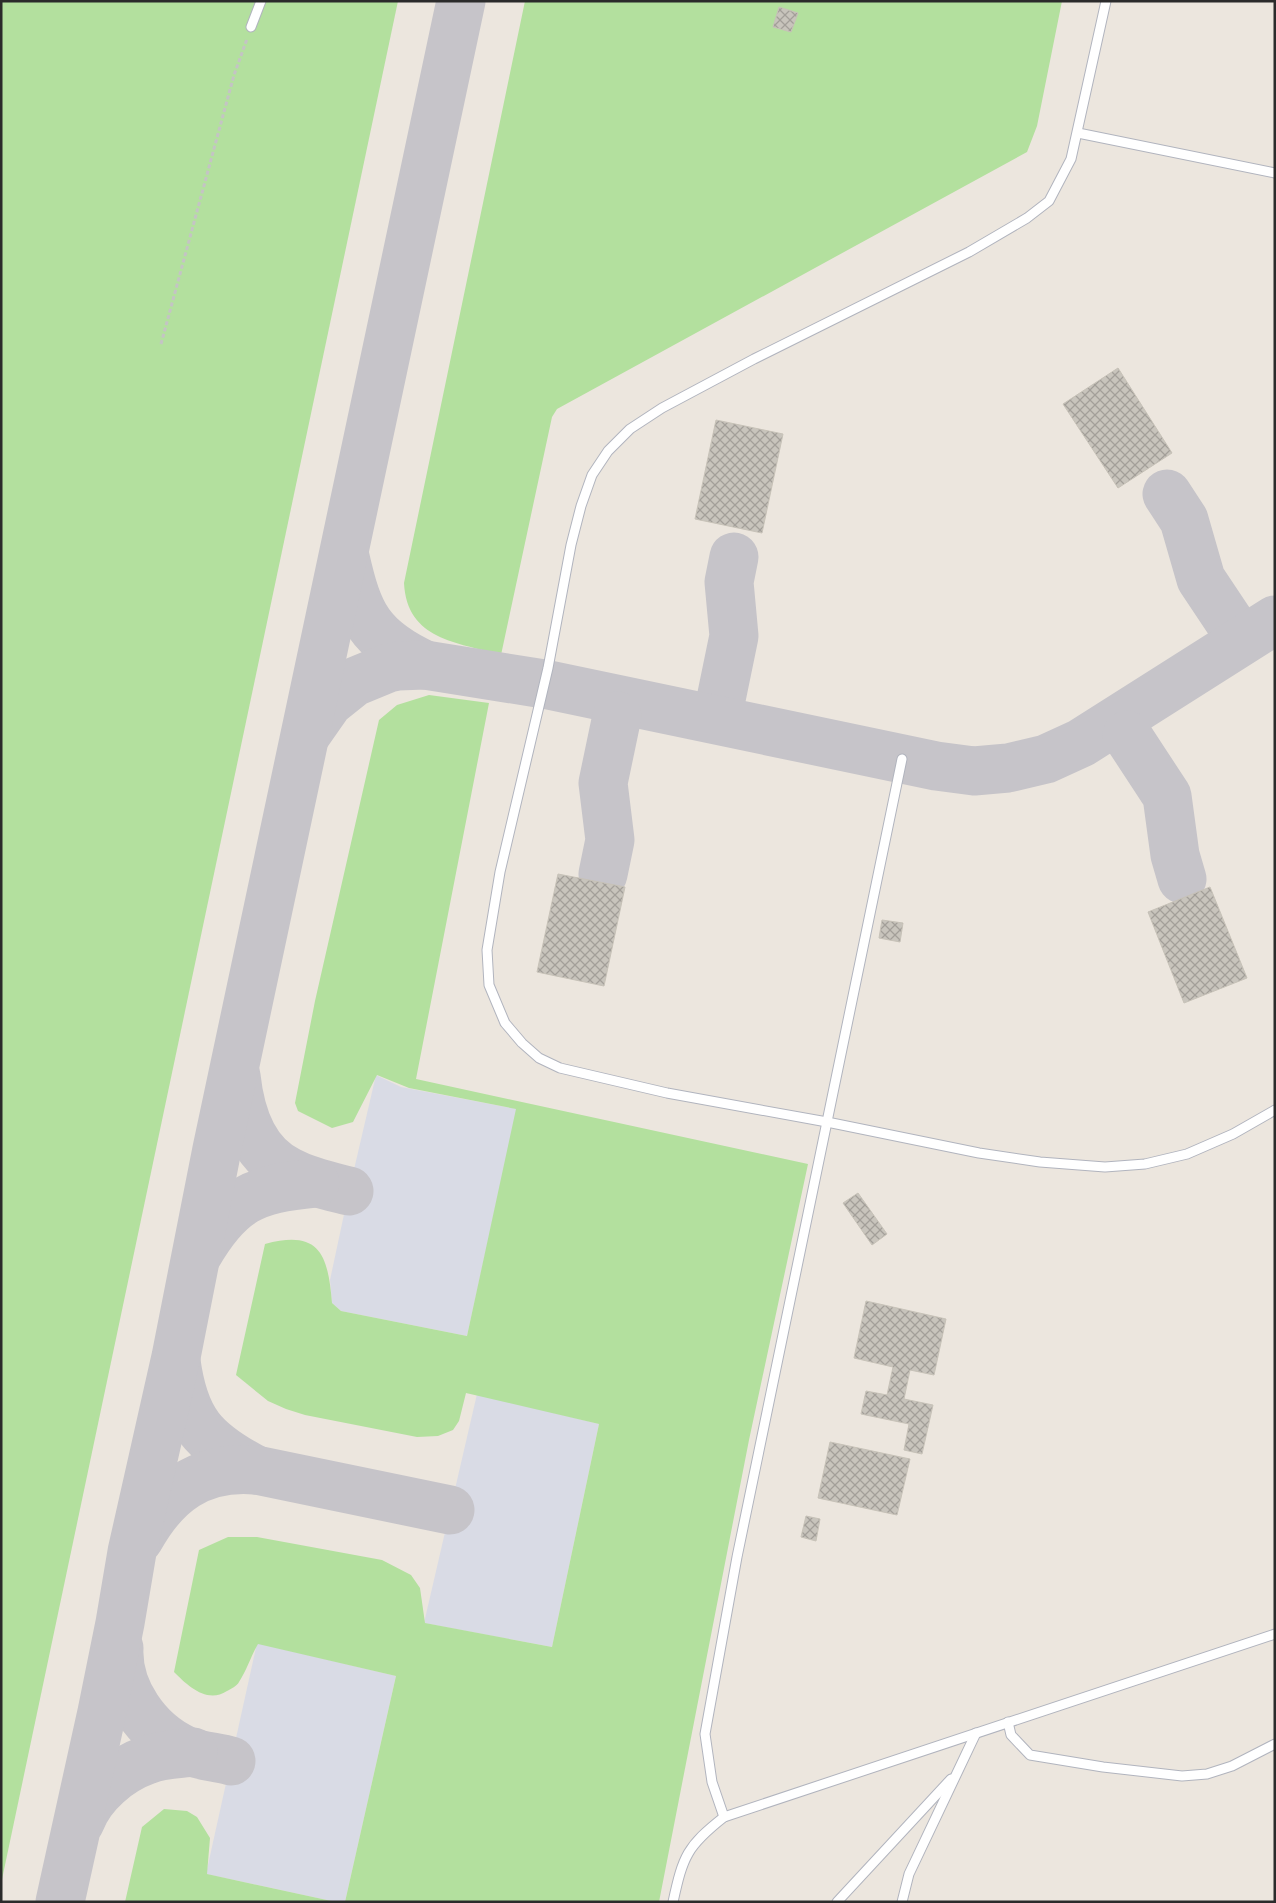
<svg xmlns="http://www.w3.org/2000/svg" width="1276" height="1903" font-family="'Noto Sans',sans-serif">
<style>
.airport{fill:#d9dbe5}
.grass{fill:#b3e09e}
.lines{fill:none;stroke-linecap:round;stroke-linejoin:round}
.taxiway{stroke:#c6c4c9;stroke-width:49}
.building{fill:url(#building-cross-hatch);stroke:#c7c2b8}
.service-casing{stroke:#b1b4be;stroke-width:11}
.path{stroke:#c4c4c4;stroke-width:3;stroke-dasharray:4 2.5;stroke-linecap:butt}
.service{stroke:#fff;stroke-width:9}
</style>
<defs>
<pattern id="building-cross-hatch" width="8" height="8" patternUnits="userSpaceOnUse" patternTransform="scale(1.25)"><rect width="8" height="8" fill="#c8c4bc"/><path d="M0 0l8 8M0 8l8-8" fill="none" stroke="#a39f99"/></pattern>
</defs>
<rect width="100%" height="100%" fill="#ece6de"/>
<g class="airport">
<polygon points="376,1075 401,1087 517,1109 467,1336 341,1311 332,1303 330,1280 349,1191"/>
<polygon points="477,1394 599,1424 552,1647 424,1623"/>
<polygon points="257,1643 396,1676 345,1902 336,1902 206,1874"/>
</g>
<g class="grass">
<polygon points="1,1 398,1 1,1884"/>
<path d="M525,1H1062L1037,126L1027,152L557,409L552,417L501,655C457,642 407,640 404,583Z"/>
<path d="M429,695L489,703L416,1079L808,1164L749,1440L659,1902H345L396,1676L258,1644C251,1656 247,1670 239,1682C237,1686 231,1689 227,1691C207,1704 188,1686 174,1672L199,1550L228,1537H257L382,1560L411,1575L420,1588L425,1623L552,1647L599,1424L466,1393L459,1421L453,1430L438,1436L417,1437L305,1415L286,1409L268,1401L236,1375L265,1244C320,1229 328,1255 332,1303L341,1311L467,1336L516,1109L409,1088L377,1075L353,1122L332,1128L298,1111L295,1103L315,1001L379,720L397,705Z"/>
<polygon points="164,1809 187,1811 197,1817 210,1838 207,1874 336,1902 125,1902 142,1827"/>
</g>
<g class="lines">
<g class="taxiway">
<polyline points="1167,494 1184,520 1201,579 1233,627"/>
<path d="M345,557C358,615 369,639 425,665"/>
<polyline points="723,713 726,721 706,717 720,704 734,636 729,582 734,557"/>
<polyline points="308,732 329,702 354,682 388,668 398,666 425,665 544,684 936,766 974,771 1008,768 1046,759 1081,743 1275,620"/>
<polyline points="1127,735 1167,796 1175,855 1182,879"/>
<polyline points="603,874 610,840 603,783 617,716"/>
<path d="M236,1076C240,1113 253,1155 290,1172C309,1182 329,1186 349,1191"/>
<path d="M198,1254C230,1199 254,1189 315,1183"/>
<path d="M176,1361C184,1421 203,1442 256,1470"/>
<path d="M139,1539C165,1492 200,1465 256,1470L450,1510"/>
<path d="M119,1648C117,1690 147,1733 185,1750C199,1756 217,1757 231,1761"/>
<path d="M80,1822C91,1793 119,1770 147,1760C162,1754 178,1754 193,1752"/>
<polyline points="60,1902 102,1712 120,1623 132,1552 176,1357 217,1149 461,1"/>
</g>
</g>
<g class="building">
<polygon points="779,7 798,13 791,32 773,27"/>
<polygon points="1118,368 1172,453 1118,488 1063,404"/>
<polygon points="716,420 783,434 762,533 695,519"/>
<polygon points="558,874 625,887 604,986 537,972"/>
<polygon points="1210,887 1247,978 1184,1003 1148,912"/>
<polygon points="882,920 903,923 900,942 879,938"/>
<polygon points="858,1193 887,1234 872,1245 843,1203"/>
<polygon points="866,1301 946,1319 934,1375 910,1370 904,1399 933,1405 922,1454 904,1450 909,1424 861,1414 866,1391 887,1395 893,1367 854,1358"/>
<polygon points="830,1442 910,1459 897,1515 818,1498"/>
<polygon points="806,1516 820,1519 816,1541 801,1537"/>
</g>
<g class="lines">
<defs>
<g id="service">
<polyline points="1106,1 1071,159 1049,201 1027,218 969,252 754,359 662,408 630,429 608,451 592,475 581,506 571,545 548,668 500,872 487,950 489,985 505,1023 522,1043 539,1058 560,1068 667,1093 827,1122 979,1153 1040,1162 1105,1167 1145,1164 1187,1154 1233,1134 1275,1110"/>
<polyline points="251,27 261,1"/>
<polyline points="1078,133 1275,173"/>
<polyline points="1008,1722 1011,1735 1030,1755 1103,1767 1182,1776 1207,1774 1232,1766 1275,1744"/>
<polyline points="724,1817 712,1782 705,1734 737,1557 902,759"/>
<path d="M673,1902C683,1856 687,1846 724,1817L1275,1634"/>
<polyline points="837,1902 951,1779"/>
<polyline points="902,1902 909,1874 976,1733"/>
</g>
</defs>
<use href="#service" class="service-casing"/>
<polyline class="path" points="161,344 234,75 247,39"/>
<use href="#service" class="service"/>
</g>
<rect width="1276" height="1903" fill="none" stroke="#2b2b2b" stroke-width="5"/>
</svg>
